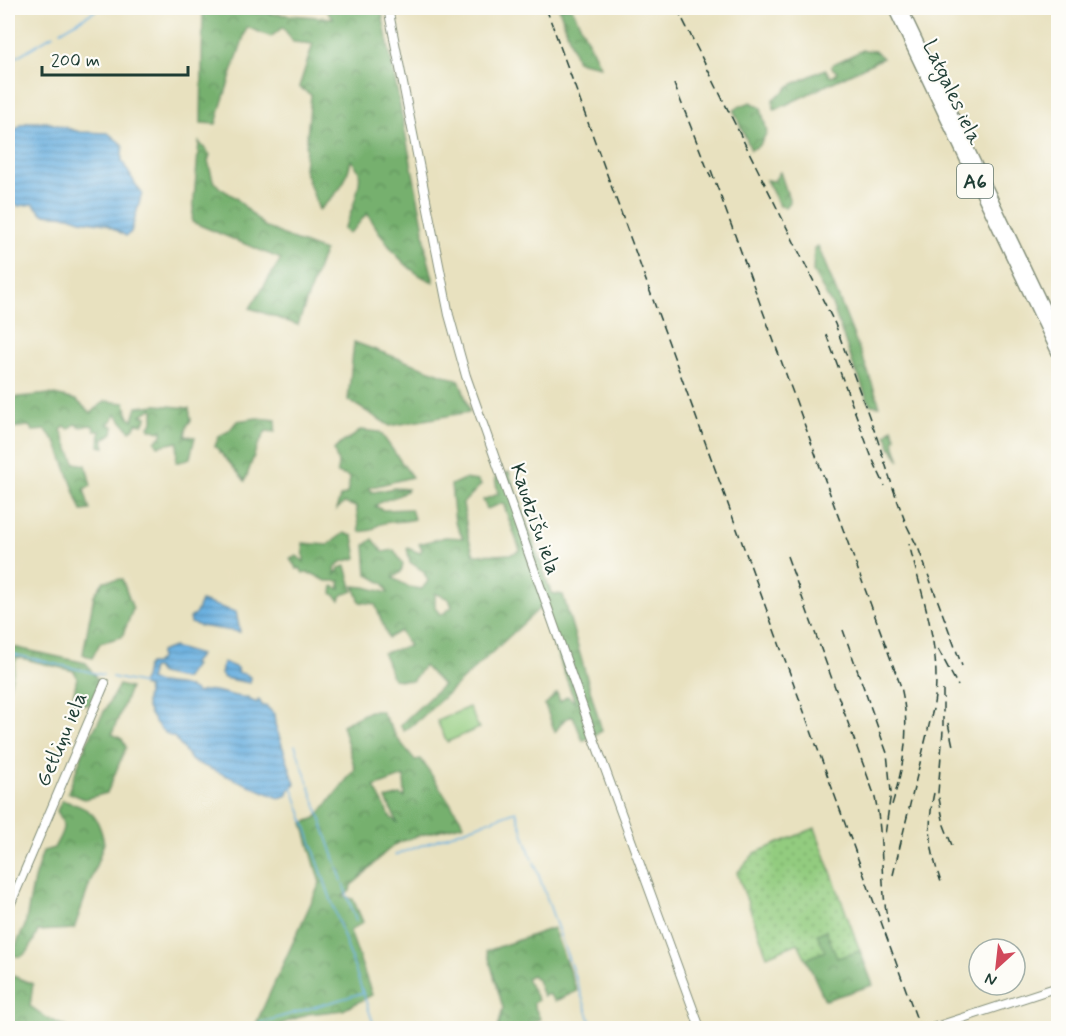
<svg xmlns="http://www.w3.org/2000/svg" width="1066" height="1036" font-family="Mynerve,sans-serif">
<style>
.grass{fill:#93cc7f;stroke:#59845a;stroke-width:1.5}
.forest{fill:url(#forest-crowns);stroke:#4a7651;stroke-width:1.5;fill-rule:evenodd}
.garden{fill:url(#garden-dots);stroke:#59845a;stroke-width:1.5}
.water{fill:url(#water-rules);stroke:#44768a;stroke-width:1.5}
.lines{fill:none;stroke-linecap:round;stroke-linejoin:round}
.stream{stroke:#6ab0e0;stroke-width:1.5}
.tertiary-casing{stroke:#848f7a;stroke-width:10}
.trunk-casing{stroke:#848f7a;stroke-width:12}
.tertiary{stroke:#fff;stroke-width:8}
.trunk{stroke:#fff;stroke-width:9}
.rail{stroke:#1f3d34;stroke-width:1.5;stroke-dasharray:9 4.5;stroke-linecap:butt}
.labels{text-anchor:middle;stroke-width:4.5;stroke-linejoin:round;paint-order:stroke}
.shield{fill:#fdfcf7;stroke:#62766e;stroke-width:1.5}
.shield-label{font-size:20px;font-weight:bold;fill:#1f3d34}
.street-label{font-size:21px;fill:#1f3d34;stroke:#fdfcf7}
</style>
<defs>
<pattern id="forest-crowns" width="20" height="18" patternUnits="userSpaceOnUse" patternTransform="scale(1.5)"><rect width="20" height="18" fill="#76b06e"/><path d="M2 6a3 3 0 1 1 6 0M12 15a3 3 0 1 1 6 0" fill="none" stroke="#60905b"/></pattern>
<pattern id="garden-dots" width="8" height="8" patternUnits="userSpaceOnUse" patternTransform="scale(1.5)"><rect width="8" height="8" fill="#93cc7f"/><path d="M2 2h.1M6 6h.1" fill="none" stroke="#77a769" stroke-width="1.8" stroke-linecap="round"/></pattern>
<pattern id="water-rules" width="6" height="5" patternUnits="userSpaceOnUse" patternTransform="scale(1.5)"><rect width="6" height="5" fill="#6ab0e0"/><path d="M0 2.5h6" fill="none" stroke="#5790b6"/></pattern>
</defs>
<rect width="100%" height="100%" fill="#fdfcf7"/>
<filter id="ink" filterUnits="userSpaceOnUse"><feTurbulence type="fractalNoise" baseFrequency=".0167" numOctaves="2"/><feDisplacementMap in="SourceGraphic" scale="12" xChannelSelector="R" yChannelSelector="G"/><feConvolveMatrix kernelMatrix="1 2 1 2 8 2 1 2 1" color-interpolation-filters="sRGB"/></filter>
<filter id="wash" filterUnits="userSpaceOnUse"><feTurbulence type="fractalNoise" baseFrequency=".008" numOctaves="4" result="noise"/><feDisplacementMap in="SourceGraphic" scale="24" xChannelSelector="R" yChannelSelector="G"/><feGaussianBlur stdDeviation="1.35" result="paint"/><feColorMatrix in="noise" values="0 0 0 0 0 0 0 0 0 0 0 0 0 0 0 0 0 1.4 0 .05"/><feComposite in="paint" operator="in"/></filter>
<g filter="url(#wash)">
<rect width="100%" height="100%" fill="#e8e1bf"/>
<g class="grass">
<polygon points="8,654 17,656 9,689 8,688"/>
<polygon points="469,707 479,728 447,742 437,721"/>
</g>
<g class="forest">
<path d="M324,8H381L423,224L426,251L434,282C404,272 383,239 367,213L355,228L348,233L343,229C350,218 362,184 359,172C358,168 354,164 351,160C345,187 339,191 319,210L304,169L311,95L299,87L313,44L293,42L283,27L271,37L247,27L222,103L216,124L201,123L203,9L333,18Z"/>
<polygon points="559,8 572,8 600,66 577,61"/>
<polygon points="863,50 875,51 883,58 775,110 774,109 773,99 785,91 789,86 825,69 831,77 834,76 837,72 831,67 833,64"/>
<polygon points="751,102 761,108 767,132 760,145 751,150 734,111 738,107"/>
<polygon points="199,142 210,155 208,161 213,180 220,188 235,197 264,226 294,240 324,251 298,325 250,308 281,259 192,222"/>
<polygon points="780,172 790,202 786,207 780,206 766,180 774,181"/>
<path d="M818,246L867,369L880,406L871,405C862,392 862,379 855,370L833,307L813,272L814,248Z"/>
<polygon points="354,342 460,381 470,412 390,426 348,400"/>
<polygon points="50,394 76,400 91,413 105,401 125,403 128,416 133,420 137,407 157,405 189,408 191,420 187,426 185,436 195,437 190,458 180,462 176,462 178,442 158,446 155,441 162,436 162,430 159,432 150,429 149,426 153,422 153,408 141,415 147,417 143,424 136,423 134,428 130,431 116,414 111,422 107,423 114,427 113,433 103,440 105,447 99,446 100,431 95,431 93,426 89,425 81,427 75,424 69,429 65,426 61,430 75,463 86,465 91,486 84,489 90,510 82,511 57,444 46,430 33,431 29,426 10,428 8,431 8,398"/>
<polygon points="257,418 276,420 275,432 266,431 257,447 245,481 215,446 219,436 229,431 237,421"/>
<polygon points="892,428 896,438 893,440 900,461 892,448 890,448 888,437 886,435"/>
<path d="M360,430L380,432L412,477L368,488L374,492L394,488L408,489C398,500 387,496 375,506L383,510L411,509L414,519C401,524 382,518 372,530L360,532L356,507L344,503L336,510L340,497L347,494L350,479L347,476L337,473L338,463L334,450C341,440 354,439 360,430Z"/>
<path d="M509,472L551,593L563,595L602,731L583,741L573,716L565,719L555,732L545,705L557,693L560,702L567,696L575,702L540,608L420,719L404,731L400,725L443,685L424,666L412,681L393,679L383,653L409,646L400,631L388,638L375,604L360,602L354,586L365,587L388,593L384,584L367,574L365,545L373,539L383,552L394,550L403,564L401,572L393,578L409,587L422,589L428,581L423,571L410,562L407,548L420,553L422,549L419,544L445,537L463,538L455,522L451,485L464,479L478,481L481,485L463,503L468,536L474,555C488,553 509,558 520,550L503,503L487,509L483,500L498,494L495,478ZM435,593L449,599L452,607L441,615L435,608Z"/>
<polygon points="344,533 353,536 357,558 341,562 335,568 336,575 339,568 346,566 353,591 342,595 340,600 332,593 333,586 340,589 340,581 326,581 313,574 303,573 300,568 297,569 290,559 297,556 304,562 303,543 328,545"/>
<polygon points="122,579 133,609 122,637 100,643 92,658 83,654 94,595 104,581"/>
<polygon points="8,646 86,663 99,682 91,705 72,703 77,677 74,671 8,655"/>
<polygon points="119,685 130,688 112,734 122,739 126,747 107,793 84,799 68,792 87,742"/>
<path d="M370,711H381L397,738L415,760L421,759L464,824C448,829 410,836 396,844C378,855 368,874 351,885L350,891L343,896L353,899L363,922L350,931L372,995L343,1010L308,1014L270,1028H254L320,883L303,823L316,818L355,769L342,725ZM404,776L405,797L400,795L386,799L397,822L391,818L374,787Z"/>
<path d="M62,800C90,809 98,812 104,843L74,929L38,931L29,950L21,957L11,955L25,926L34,879L43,851L54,848C62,832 68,827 57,811Z"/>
<polygon points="553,928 577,991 555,1001 549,994 543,996 537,980 532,975 526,978 538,1000 533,1003 540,1019 525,1028 498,1028 503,1008 487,951"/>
<polygon points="827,930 837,958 860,951 873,985 825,1000 806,959 824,951 817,934"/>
<polygon points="8,974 33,984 30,1006 47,1018 68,1028 22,1028 8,1021"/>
</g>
<polygon class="garden" points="815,828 860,951 837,958 826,930 817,934 825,951 806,959 798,943 767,956 737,873 755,853"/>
<g class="water">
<path d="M29,122H47L80,132L108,133L123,145C123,149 121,156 122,160C124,165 139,191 142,193L131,232L126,236L106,224L81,220L69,216L43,214L33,204L18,206L8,200V136L21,125Z"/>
<polygon points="201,601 236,612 240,632 200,626 191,623 190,618 196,613"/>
<path d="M173,647L200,655L192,664L195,665L185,679H183L160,674L156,668H152L149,680C164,687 181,680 198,693C213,685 233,699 248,697V699L257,703L258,700L260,701L262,706H266L274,714L275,724L295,784L289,790L288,795L279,798L192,761L174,737C163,736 148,714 146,704C146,699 147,693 148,688L143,686L142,681L144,678L146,668L149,664H155L160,659V652Z"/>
<polygon points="223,662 237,668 238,673 246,674 251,678 250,683 224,678 221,674"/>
</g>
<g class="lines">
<g class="stream">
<polyline points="61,31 100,8"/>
<polyline points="8,62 53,35"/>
<polyline points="8,653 103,675"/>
<polyline points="112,677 144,684"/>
<polyline points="295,745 356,921"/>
<polyline points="292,786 375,1028"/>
<polyline points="395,855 516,811 532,859"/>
<polyline points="534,862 593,1028"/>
<polyline points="260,1023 362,993"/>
</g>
</g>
</g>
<g filter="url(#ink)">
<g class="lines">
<defs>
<g id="tertiary">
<polyline points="388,8 449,315 466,376 593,736 700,1028"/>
<polyline points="8,910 105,683"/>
<polyline points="932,1028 1058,987"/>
</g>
<g id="trunk">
<polyline points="893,8 1058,355"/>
<polyline points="902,8 1058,336"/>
</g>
</defs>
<use href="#tertiary" class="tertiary-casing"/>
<use href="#trunk" class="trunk-casing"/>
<use href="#tertiary" class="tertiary"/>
<use href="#trunk" class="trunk"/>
<g class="rail">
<polyline points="546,8 920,1028"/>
<polyline points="677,8 835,324 877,438 894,491 906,524 919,550 962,666"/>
<polyline points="674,84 711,178"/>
<path d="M711,170L901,687C911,729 904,764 892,805"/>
<polyline points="826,334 872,458 885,486"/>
<path d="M787,556L874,794C885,836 879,880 888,922"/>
<polyline points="843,630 887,753 891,792 885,835"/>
<polyline points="938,649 958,686"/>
<polyline points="943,690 943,730 938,793 944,825 953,848"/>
<polyline points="948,723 953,746"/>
<path d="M934,793C927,824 930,852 941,882"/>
<path d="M893,875L933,709C944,655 922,596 909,544"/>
</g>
</g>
</g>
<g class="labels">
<rect class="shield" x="957" y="164" width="36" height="34" rx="4.5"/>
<g class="shield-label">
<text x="975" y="188">A6</text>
</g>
<g class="street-label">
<text transform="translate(953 92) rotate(65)" y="7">Latgales iela</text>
<text transform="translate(536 519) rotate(71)" y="7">Kaudzīšu iela</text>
<text transform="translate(61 739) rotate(-67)" y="7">Getliņu iela</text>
</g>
</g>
<rect width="1066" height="1036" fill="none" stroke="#fdfcf7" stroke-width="30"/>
<g transform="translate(997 967) rotate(207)"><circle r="28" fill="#fdfcf7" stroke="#a4b0a9" stroke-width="1.5"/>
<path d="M0-4.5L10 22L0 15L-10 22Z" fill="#d1495b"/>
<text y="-9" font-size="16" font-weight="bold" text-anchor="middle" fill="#1f3d34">N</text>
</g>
<path d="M42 66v9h146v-9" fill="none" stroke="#1f3d34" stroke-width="3"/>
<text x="51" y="66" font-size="18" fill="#1f3d34" stroke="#fdfcf7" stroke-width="4.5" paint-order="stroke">200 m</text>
</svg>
